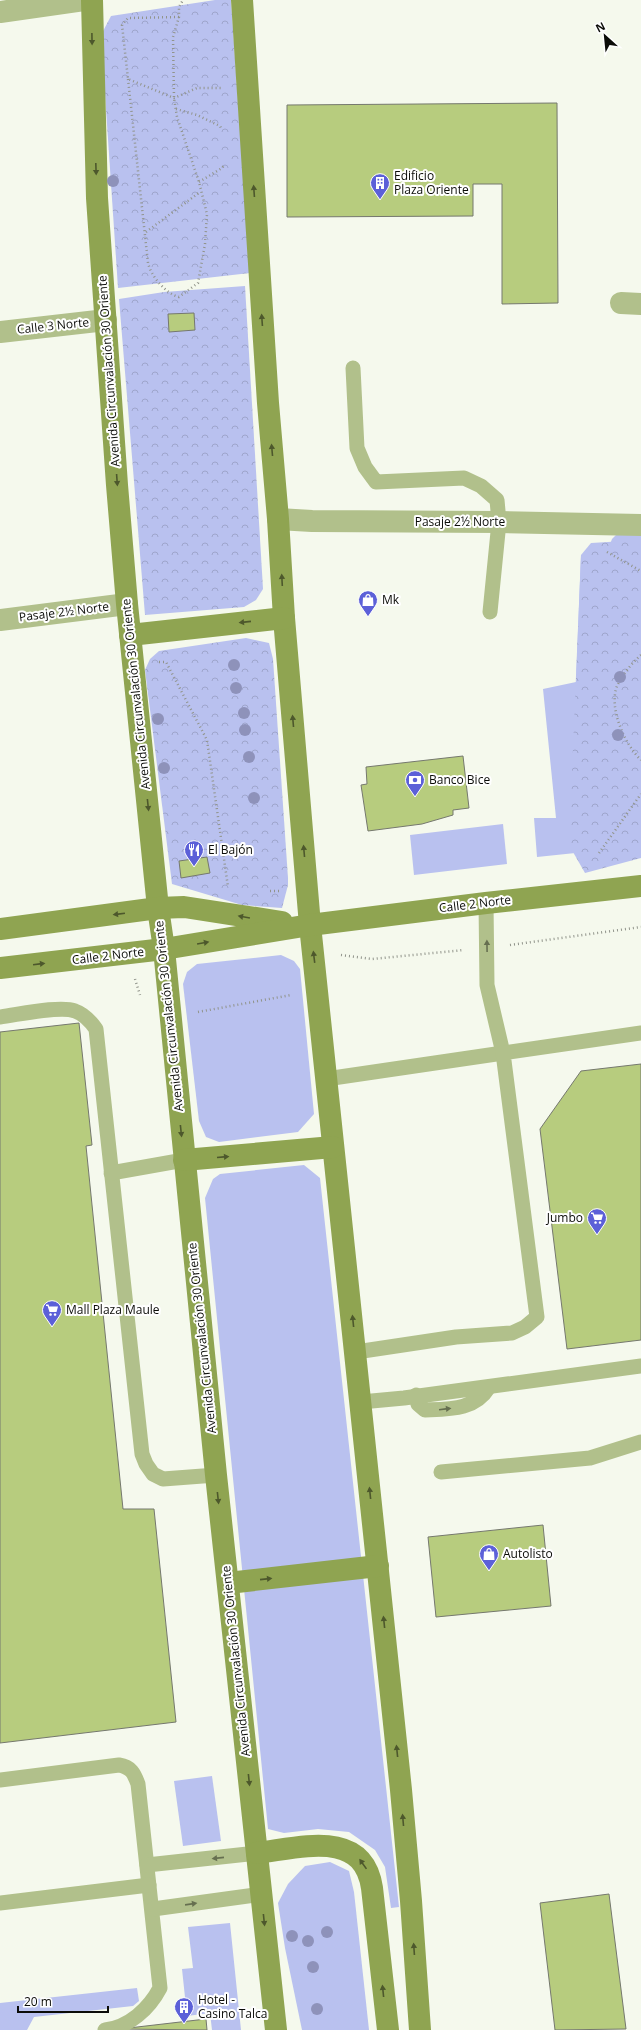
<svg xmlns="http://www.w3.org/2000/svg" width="641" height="2030" font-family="'Open Sans',sans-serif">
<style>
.green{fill:#b9c1ef}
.park{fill:url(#park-crowns)}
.building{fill:#b7cc7e;stroke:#75786e}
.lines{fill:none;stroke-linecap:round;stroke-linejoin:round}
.path{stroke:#91948b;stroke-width:2.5;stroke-dasharray:1 3;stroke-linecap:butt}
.lane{stroke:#b1c08b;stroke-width:15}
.street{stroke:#b1c08b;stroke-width:22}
.secondary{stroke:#8fa451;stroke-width:22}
.tree{fill:#8e92ba}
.oneway{fill:#4d582c}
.oneway2{fill:#666f50}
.labels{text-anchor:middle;stroke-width:4;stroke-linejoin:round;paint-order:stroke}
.poi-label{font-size:12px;fill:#0b0c08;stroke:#fff;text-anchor:start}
.street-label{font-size:12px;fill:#0b0c08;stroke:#fff}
</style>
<defs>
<pattern id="park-crowns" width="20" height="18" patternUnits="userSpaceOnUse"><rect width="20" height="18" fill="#b9c1ef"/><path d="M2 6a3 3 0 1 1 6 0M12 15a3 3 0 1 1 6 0" fill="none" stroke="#9ea5cb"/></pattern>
</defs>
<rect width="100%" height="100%" fill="#f5f9ed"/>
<g class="green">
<polygon points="618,533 641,534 641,566 609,547 612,539"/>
<polygon points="581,555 585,852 537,857 534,818 556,818 543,689 576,682"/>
<polygon points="503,824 507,864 414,875 410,835"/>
<polygon points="281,955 294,961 300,969 314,1114 298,1132 219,1142 206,1137 199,1121 183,984 187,972 197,964"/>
<polygon points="304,1165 320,1178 399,1907 391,1908 385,1867 375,1850 349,1832 318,1829 284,1833 268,1829 205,1198 213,1179 220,1174"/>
<polygon points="212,1776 221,1841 183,1846 174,1781"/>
<polygon points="330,1862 349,1871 354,1892 369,2030 302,2030 285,1948 278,1903 288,1884 305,1866"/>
<polygon points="230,1923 241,2030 212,2030 210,2013 187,2016 182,1969 193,1968 188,1927"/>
<polygon points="137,1988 139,2001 133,2006 34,2017 27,2030 0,2030 0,2003"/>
</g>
<g class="park">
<polygon points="215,0 231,0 250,273 118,288 101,35 111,16"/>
<polygon points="245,286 263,589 256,600 244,607 145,615 119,299 164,292"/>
<polygon points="641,540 641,858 585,873 569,845 581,555 591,543"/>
<polygon points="246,638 269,643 273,659 288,878 288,885 282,908 242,905 172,884 145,670 150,659 159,651"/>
</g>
<g class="building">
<polygon points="557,103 558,303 502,304 502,184 473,184 473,216 287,217 287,105"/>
<polygon points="194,313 195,330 169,332 168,314"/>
<polygon points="463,756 469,808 453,810 453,815 422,824 368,831 361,785 367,784 366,767"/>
<polygon points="207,857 210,873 181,878 179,861"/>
<polygon points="79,1023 92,1145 86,1146 123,1509 154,1509 176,1722 0,1743 0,1032"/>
<polygon points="641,1064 641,1340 567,1349 540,1129 581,1071"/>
<polygon points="543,1525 551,1606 436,1617 428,1537"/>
<polygon points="609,1894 626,2029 555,2030 540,1903"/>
<polygon points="206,2019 207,2030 120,2029"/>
</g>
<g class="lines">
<g class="path">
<polyline points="179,17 128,18 122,25 128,79 174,98 197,88 222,88"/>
<path d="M128,79L148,263C151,276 166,294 179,297L198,283L205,244L207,214L199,182L177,117L174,98L173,37L179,17V7L183,0"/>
<polyline points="176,109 197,115 220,126 222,130"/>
<polyline points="199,182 222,168 225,164"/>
<polyline points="146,232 200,192"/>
<polyline points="607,552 641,571"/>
<path d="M641,655C632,663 623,674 618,684C607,706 625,745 641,760"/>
<polyline points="159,662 166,662 207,740 228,887"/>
<polyline points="599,853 641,794"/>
<polyline points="270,891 281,891"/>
<polyline points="510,945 641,927"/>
<polyline points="341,955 372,959 464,950"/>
<polyline points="135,979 140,995"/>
<polyline points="198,1012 291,995"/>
</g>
<g class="lane">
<polyline points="353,368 357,448 365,467 376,482 464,478 481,486 497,500 499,522 490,612"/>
<path d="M0,1017C17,1015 60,1005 75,1011C84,1014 91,1022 96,1029L142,1454L146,1464L153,1474L163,1479L216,1475"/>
<polyline points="326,1079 503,1053 487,985 486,903"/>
<polyline points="111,1173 184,1160"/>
<polyline points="356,1352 456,1337 512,1333 525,1327 537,1317 503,1053 641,1033"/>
<path d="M416,1395L418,1404L425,1410C450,1409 475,1410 489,1387"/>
<polyline points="361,1402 404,1398 641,1366"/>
<polyline points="441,1472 590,1458 641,1442"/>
<path d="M0,1780L119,1765C131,1767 134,1773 138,1784L160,1988C149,2009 129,2027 105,2030"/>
<polyline points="147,1865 257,1853"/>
<polyline points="0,1903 149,1885"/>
<polyline points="153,1909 262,1894"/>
</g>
<g class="street">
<polyline points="0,12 84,0"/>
<polyline points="621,303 641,304"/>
<polyline points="0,332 106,320"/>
<polyline points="278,519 312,521 499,522 641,525"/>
<polyline points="0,620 127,604"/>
</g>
<g class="secondary">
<polyline points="92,0 97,198 117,485 127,604 158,908 164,949 216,1475 276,2030"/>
<polyline points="242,0 268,403 278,519 284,618 310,925 401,1790 411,1901 420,2030"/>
<polyline points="130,635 284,618"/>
<polyline points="0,929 158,908 184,907 282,922"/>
<polyline points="0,968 164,949 310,925 486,903 641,886"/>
<polyline points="184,1160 333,1147"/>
<polyline points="228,1583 378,1566"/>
<path d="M257,1853C300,1848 363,1828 372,1888L388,2030"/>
</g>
</g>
<g class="tree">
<circle cx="113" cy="181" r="6"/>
<circle cx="234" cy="665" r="6"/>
<circle cx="620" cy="677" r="6"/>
<circle cx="236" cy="688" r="6"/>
<circle cx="244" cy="713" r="6"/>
<circle cx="158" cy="719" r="6"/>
<circle cx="245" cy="730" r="6"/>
<circle cx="618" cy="735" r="6"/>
<circle cx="249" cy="757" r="6"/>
<circle cx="164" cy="768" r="6"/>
<circle cx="254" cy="798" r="6"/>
<circle cx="327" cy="1932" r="6"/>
<circle cx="292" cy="1936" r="6"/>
<circle cx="308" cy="1941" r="6"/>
<circle cx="313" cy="1967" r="6"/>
<circle cx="317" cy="2009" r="6"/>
</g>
<defs><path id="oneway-solid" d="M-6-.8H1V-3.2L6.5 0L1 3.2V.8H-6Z"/></defs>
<g class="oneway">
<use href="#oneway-solid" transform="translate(92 39) rotate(89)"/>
<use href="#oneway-solid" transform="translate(96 169) rotate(88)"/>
<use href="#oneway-solid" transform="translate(254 191) rotate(-94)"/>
<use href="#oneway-solid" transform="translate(262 320) rotate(-94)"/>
<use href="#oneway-solid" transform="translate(272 450) rotate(-95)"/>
<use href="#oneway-solid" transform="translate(117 480) rotate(86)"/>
<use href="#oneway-solid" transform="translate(282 580) rotate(-93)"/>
<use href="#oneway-solid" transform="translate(245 622) rotate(174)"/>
<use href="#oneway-solid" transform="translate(293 721) rotate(-95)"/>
<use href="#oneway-solid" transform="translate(148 805) rotate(84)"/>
<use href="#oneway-solid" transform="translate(304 851) rotate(-95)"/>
<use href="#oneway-solid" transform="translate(119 914) rotate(173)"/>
<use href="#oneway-solid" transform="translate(244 917) rotate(-170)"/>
<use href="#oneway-solid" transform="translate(203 943) rotate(-10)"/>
<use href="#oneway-solid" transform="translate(314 957) rotate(-97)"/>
<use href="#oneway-solid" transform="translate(39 964) rotate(-7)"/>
<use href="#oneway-solid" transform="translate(181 1131) rotate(84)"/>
<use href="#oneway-solid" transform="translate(223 1157) rotate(-5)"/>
<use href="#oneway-solid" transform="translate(353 1321) rotate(-96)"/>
<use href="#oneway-solid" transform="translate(370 1493) rotate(-96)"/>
<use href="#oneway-solid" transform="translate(218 1498) rotate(84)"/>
<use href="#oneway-solid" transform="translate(266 1579) rotate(-6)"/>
<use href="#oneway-solid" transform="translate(384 1622) rotate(-96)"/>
<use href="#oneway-solid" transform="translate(397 1751) rotate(-96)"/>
<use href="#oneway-solid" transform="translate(249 1780) rotate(84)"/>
<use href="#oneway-solid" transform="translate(403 1820) rotate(-95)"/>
<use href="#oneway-solid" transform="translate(363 1864) rotate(-125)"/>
<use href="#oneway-solid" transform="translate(264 1920) rotate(84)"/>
<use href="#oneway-solid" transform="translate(414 1949) rotate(-94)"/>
<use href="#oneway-solid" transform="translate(383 1991) rotate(-96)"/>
</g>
<g class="oneway2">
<use href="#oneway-solid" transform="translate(487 946) rotate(-91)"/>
<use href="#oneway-solid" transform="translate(445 1409) rotate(-7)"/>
<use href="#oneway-solid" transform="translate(218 1858) rotate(174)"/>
<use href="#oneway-solid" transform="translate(191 1904) rotate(-8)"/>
</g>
<defs>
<symbol id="building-pin" viewBox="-11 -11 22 30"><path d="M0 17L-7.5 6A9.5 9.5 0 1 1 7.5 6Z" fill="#5c60d8" stroke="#fff"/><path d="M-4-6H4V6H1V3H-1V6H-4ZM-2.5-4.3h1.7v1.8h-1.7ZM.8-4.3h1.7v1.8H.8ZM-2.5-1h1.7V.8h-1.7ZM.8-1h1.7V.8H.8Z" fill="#fff"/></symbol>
<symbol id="shop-pin" viewBox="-11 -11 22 30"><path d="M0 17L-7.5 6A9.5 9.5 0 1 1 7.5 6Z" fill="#5c60d8" stroke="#fff"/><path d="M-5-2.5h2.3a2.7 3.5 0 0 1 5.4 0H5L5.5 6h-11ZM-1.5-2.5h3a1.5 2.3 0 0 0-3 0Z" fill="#fff"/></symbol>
<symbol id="bank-pin" viewBox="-11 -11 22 30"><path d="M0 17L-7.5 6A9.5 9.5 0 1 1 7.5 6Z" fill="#5c60d8" stroke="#fff"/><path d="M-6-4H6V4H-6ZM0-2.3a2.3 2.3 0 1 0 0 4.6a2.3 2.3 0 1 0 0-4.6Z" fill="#fff"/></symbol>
<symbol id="restaurant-pin" viewBox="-11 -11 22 30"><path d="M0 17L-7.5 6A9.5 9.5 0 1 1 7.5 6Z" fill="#5c60d8" stroke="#fff"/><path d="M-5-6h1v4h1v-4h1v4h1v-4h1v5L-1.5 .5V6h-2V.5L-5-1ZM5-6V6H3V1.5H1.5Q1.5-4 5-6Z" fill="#fff"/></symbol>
<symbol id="supermarket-pin" viewBox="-11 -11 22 30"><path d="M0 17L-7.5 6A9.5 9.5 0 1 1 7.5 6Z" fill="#5c60d8" stroke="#fff"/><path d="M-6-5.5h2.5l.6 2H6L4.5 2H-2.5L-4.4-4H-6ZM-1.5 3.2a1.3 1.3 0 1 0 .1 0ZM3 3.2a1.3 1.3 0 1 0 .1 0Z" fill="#fff"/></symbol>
</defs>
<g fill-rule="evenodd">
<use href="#building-pin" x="369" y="172" width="22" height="30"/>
<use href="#shop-pin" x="357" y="589" width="22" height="30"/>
<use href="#bank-pin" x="404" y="769" width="22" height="30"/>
<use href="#restaurant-pin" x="183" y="839" width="22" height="30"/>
<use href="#supermarket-pin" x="586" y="1207" width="22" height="30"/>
<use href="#supermarket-pin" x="41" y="1299" width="22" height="30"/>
<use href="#shop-pin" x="478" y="1543" width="22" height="30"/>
<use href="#building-pin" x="173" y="1996" width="22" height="30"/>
</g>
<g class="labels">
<g class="poi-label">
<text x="394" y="180">Edificio<tspan x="394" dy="14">Plaza Oriente</tspan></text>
<text x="382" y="604">Mk</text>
<text x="429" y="784">Banco Bice</text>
<text x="208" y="854">El Bajón</text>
<text x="583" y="1222" text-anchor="end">Jumbo</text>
<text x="66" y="1314">Mall Plaza Maule</text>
<text x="503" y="1558">Autolisto</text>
<text x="198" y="2004">Hotel -<tspan x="198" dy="14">Casino Talca</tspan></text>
</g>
<g class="street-label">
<text transform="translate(53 326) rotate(-6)" y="4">Calle 3 Norte</text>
<text transform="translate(109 371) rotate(-94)" y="4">Avenida Circunvalación 30 Oriente</text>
<text x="460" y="526">Pasaje 2½ Norte</text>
<text transform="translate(64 612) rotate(-7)" y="4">Pasaje 2½ Norte</text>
<text transform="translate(136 694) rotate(-96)" y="4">Avenida Circunvalación 30 Oriente</text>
<text transform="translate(475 904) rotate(-7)" y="4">Calle 2 Norte</text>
<text transform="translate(108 956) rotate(-7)" y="4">Calle 2 Norte</text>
<text transform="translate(169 1016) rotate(-96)" y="4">Avenida Circunvalación 30 Oriente</text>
<text transform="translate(202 1338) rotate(-96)" y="4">Avenida Circunvalación 30 Oriente</text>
<text transform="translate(236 1661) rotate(-96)" y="4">Avenida Circunvalación 30 Oriente</text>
</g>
</g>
<g transform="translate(605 36) rotate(333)" stroke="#ffffff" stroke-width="3" paint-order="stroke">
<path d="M0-3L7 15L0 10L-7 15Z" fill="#0b0c08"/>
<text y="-6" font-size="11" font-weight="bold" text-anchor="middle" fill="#0b0c08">N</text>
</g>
<path d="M18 2006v6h90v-6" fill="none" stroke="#0b0c08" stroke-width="2"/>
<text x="24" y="2006" font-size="12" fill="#0b0c08" stroke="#ffffff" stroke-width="3" paint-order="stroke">20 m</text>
</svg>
